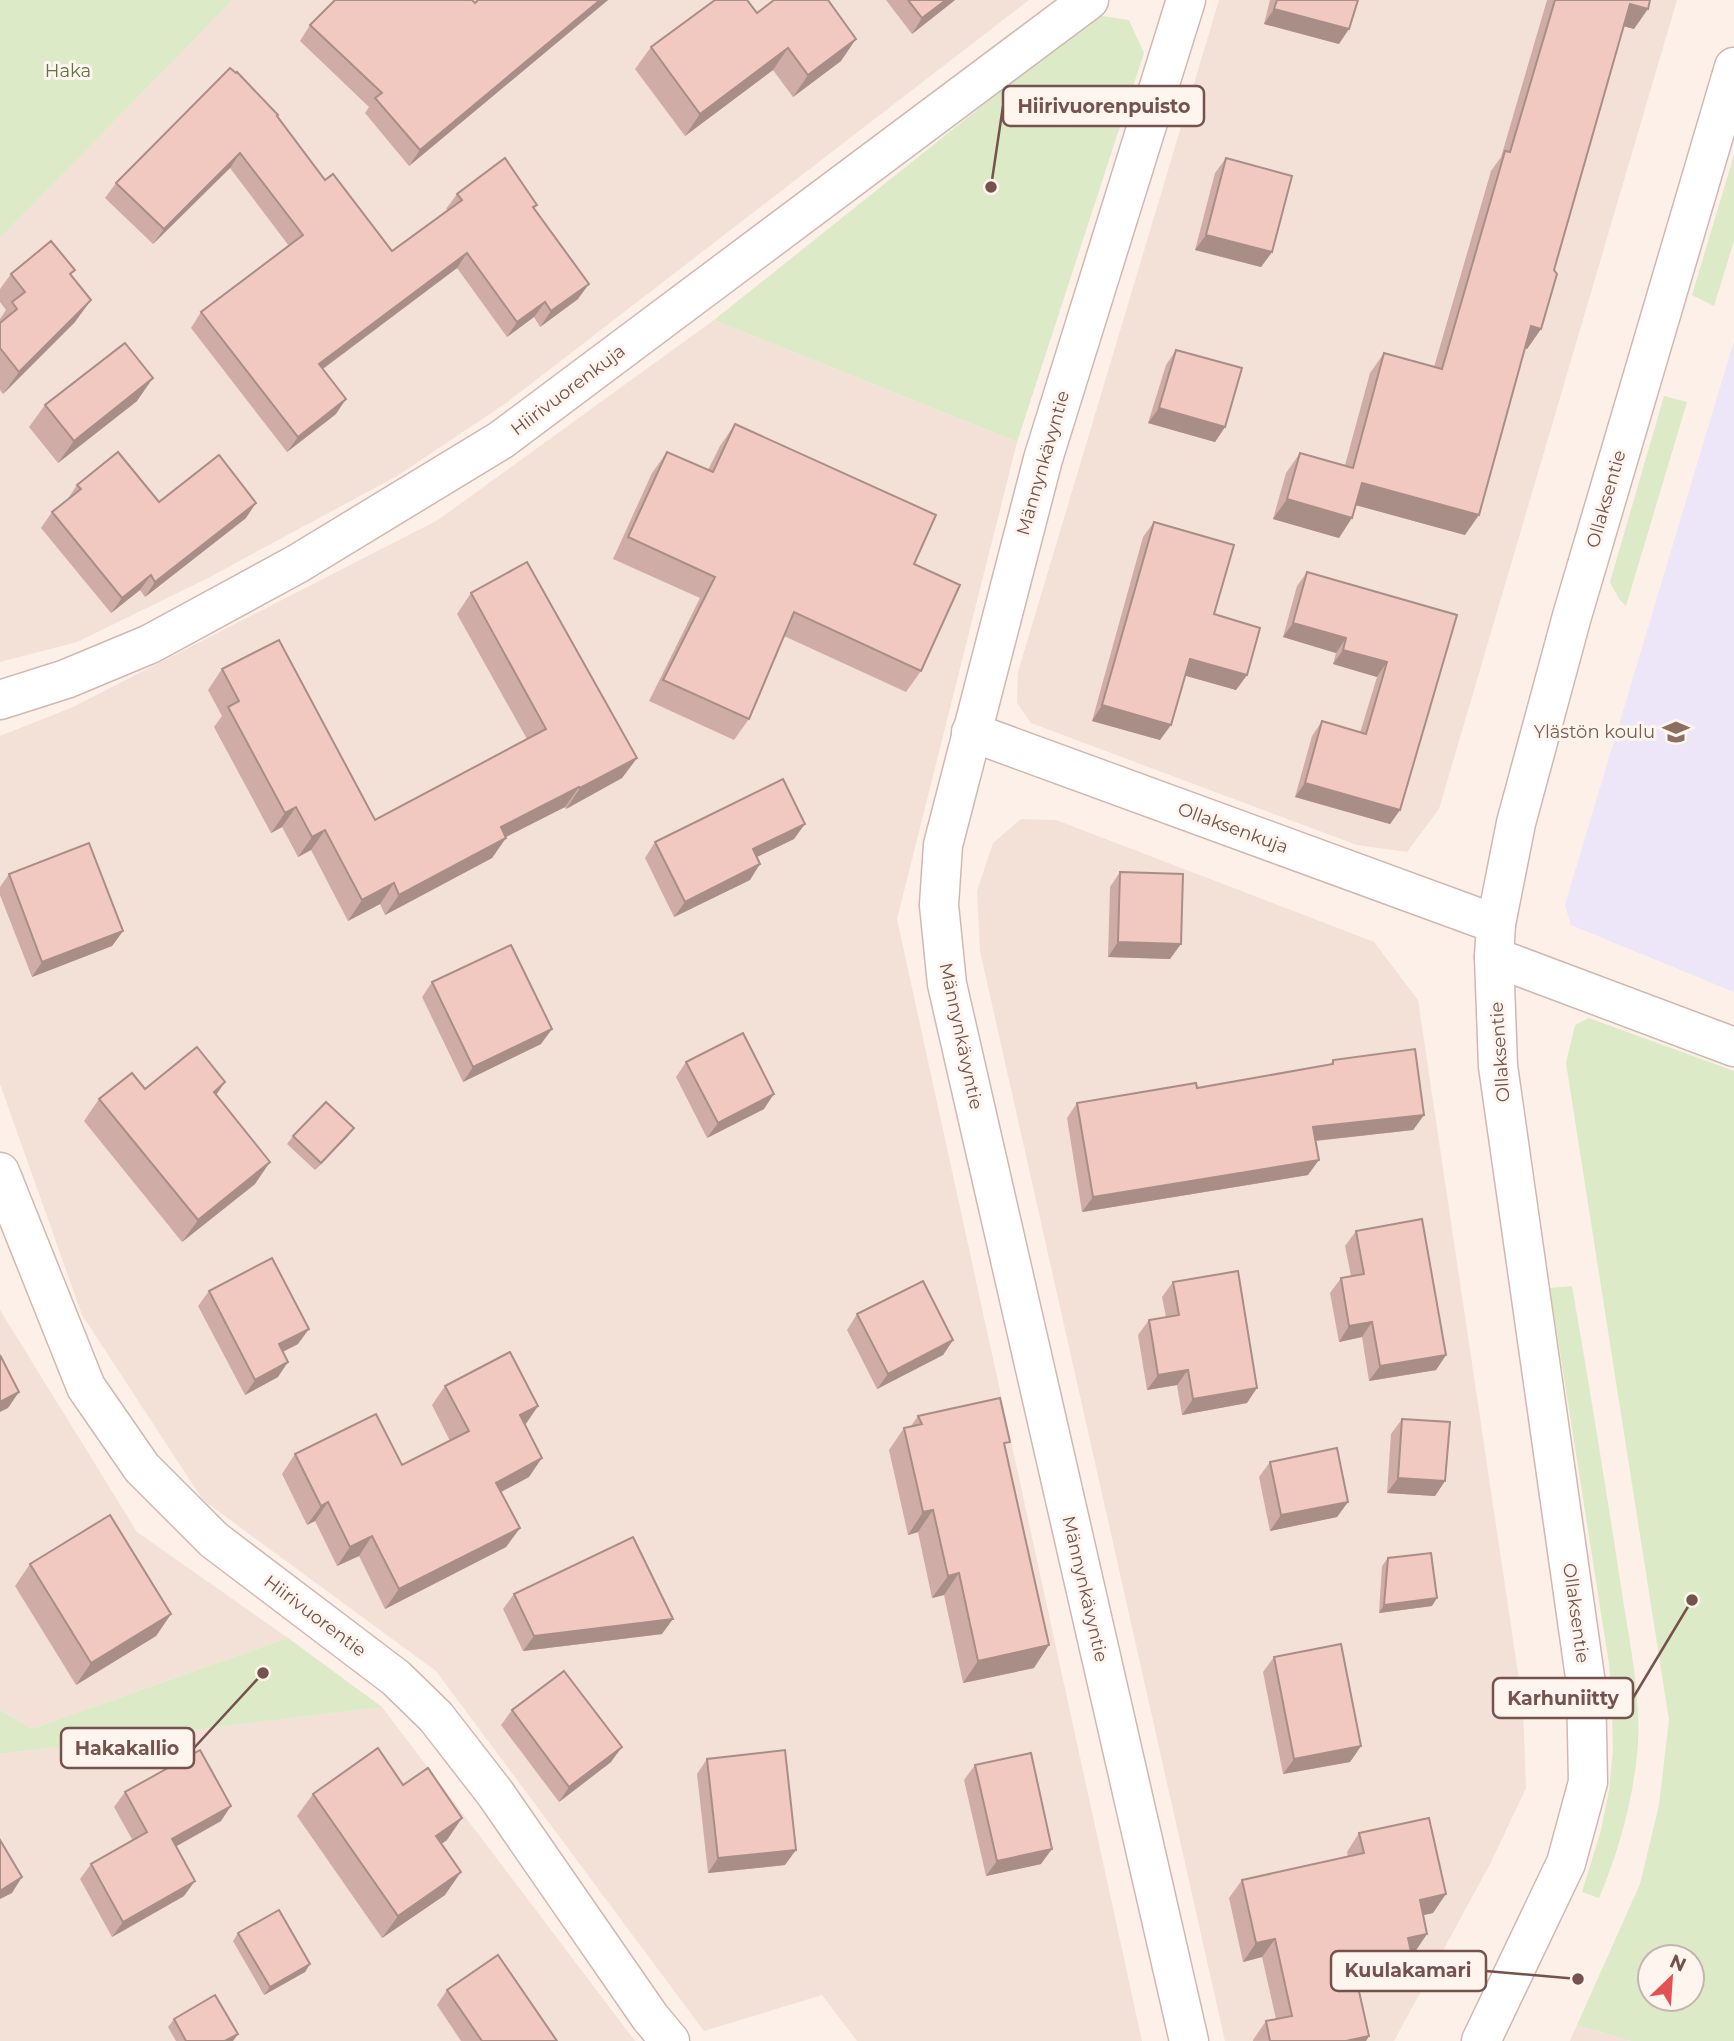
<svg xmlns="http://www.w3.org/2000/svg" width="1734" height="2041" font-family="Montserrat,sans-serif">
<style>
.residential{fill:#f3e0d7}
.education{fill:#ede5f8}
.green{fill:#ddeac7;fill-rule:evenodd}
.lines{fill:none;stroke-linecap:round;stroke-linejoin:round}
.minor-casing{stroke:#d0b8b1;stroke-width:41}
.minor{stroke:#fff;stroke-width:38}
.wall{fill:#cfada6}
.shaded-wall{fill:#a98d87}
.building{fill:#f1c9c1;stroke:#a98d87;stroke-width:2}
.labels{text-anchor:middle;stroke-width:6;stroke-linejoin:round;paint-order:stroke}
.park-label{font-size:18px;fill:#5e7542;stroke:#fef5ef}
.street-label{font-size:18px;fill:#76524d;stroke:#fef5ef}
.education-label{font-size:18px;fill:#785e54;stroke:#fef5ef;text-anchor:end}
.leader{fill:none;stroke:#76524d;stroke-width:2.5}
.callout-dot{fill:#76524d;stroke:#fef5ef;stroke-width:2.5}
.callout{fill:#fef5ef;stroke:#76524d;stroke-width:2.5}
.callout-label{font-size:19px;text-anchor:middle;font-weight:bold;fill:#76524d}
</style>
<rect width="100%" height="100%" fill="#fcf0e9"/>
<g class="residential">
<polygon points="233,0 1029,0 506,403 397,476 206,579 77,642 0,662 0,238"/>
<polygon points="1219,0 1677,0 1439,809 1407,852 1357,845 1031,723 1017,703 1018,672"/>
<polygon points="714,320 1017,442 897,919 1142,2041 857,2041 822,1995 704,2031 436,1671 203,1500 82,1315 0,1084 0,736 73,707 438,520"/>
<polygon points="1021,819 1056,820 1374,942 1418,1000 1523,1707 1526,1788 1491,1862 1394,2041 1225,2041 980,951 977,891 993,843"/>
<polygon points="0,1310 137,1532 288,1638 31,1729 0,1709"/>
<polygon points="382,1707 635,2041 0,2041 0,1754"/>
<polygon points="1577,2025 1631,2041 1570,2041"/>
</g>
<polygon class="education" points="1734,341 1734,992 1571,925 1565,905"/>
<g class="green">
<polygon points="0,0 233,0 0,238"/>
<polygon points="1096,15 1129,20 1144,53 1017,442 714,320"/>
<polygon points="1734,155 1734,241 1714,306 1692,295"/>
<polygon points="1664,396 1687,402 1626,606 1619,599 1610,582"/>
<path d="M1589,1018L1734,1071V2041H1631L1577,2025L1640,1884L1659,1805L1669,1720L1566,1063L1575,1025ZM1650,1957H1692V1999H1650Z"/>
<path d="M1572,1286C1589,1384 1605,1482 1620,1580C1628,1637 1643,1698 1637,1755C1632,1804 1618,1853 1599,1898L1582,1892L1601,1830L1609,1790L1613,1750L1612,1710L1609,1664L1550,1288Z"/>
<polygon points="288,1638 382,1707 0,1754 0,1709 31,1729"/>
</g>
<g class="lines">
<defs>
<g id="minor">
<polyline points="1186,0 1043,459 943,845 939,905 947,984 1189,2041"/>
<polyline points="0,700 66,679 150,644 297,564 501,440 1089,0"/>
<polyline points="971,732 1496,924"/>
<polyline points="1494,957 1734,1047"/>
<polyline points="0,1172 86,1387 142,1468 214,1540 396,1678 436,1717 495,1793 650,2017 670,2041"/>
<polyline points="1481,2041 1566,1863 1588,1782 1586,1684 1498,1066 1494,957 1496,924 1516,823 1572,616 1734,67"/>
</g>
</defs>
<use href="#minor" class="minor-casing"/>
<use href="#minor" class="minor"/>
</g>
<g class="wall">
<polygon points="478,0 608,0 409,166 365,113 369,107 300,41 310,25 475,3"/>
<polygon points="886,0 955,0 912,34"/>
<polygon points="1270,0 1357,0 1339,44 1264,24"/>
<polygon points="1547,0 1650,0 1634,29 1624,26 1554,270 1541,329 1527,349 1525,348 1465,535 1356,505 1339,538 1273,519 1286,473 1300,453 1345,465 1370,373 1384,353 1434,367 1491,171 1501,157"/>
<polygon points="757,13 841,61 793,97 773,70 685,136 635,69 651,47"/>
<polygon points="236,73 277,116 325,180 392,251 448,210 446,209 457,194 537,205 534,209 578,299 540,327 534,317 507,337 457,268 323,369 336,414 287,452 191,328 201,312 289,246 230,168 153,244 105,198 116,183"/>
<polygon points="1226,158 1272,252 1261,267 1195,250 1215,173"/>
<polygon points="11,274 71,275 75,322 3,394 0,390 0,319 6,310 0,302 0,289"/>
<polygon points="1176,350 1225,427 1215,442 1148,423 1166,365"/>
<polygon points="137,401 58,463 29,427 45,405"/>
<polygon points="735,424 914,564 921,671 906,692 784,636 749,719 734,740 649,701 700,598 613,559 652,473 667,452 708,470 720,446"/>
<polygon points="77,485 159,502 246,518 145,597 140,590 111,613 41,528 52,512 67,500"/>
<polygon points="1154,522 1214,614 1247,675 1236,690 1185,675 1160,740 1092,721 1143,537"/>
<polygon points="1307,572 1457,615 1400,810 1390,824 1295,797 1312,736 1322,721 1360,733 1377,677 1333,664 1336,653 1283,637 1297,586"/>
<polygon points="471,593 637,758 622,778 566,809 565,807 506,837 492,858 385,915 380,904 348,921 311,850 298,857 282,827 271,833 214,727 222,716 208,690 222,669 375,820 527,739 457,614"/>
<polygon points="794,839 757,857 750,880 674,917 645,858 655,842"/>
<polygon points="1120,872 1170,959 1108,957 1110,887"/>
<polygon points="9,874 123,931 112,946 32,977 0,895 0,887"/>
<polygon points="432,982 541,1044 463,1082 422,997"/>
<polygon points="1333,1060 1424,1115 1413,1130 1316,1141 1308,1175 1082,1212 1067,1118 1077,1103 1197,1088 1330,1065"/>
<polygon points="686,1062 764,1109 707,1138 676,1077"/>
<polygon points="145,1089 216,1095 255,1184 182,1242 84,1121 99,1099"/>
<polygon points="293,1136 348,1136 315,1170 287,1144"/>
<polygon points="1356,1231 1446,1355 1436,1370 1369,1381 1362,1337 1339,1342 1330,1293 1341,1278 1351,1276 1345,1246"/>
<polygon points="1173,1282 1247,1403 1182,1415 1177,1385 1147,1390 1138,1335 1149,1320 1166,1317 1162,1297"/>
<polygon points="209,1291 298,1344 283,1352 278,1377 245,1395 198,1306"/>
<polygon points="857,1314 953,1340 943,1355 877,1389 847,1330"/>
<polygon points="445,1386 538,1406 525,1425 529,1477 501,1492 520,1528 506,1547 385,1609 359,1556 337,1566 315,1521 307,1525 282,1474 295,1454 402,1465 450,1441 432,1405"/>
<polygon points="918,1416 1006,1448 1034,1668 963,1683 944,1595 932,1598 918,1532 908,1535 889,1450 904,1428 911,1426"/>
<polygon points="1402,1419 1445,1481 1435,1496 1387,1493 1391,1434"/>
<polygon points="1270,1462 1348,1502 1337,1517 1270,1531 1259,1477"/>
<polygon points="1388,1558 1432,1606 1379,1613 1382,1566"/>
<polygon points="30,1564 171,1614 156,1636 76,1685 15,1586"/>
<polygon points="514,1594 662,1634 523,1651 503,1609"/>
<polygon points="1274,1657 1361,1746 1350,1762 1283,1774 1263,1672"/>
<polygon points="512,1710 611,1762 559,1802 501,1725"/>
<polygon points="707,1759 785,1865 708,1873 697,1774"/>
<polygon points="975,1765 1041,1864 986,1876 964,1780"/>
<polygon points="403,1785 447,1840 441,1844 445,1895 382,1938 297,1816 313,1794"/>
<polygon points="125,1792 221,1821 176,1846 184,1896 112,1937 80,1879 91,1864 133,1841 114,1807"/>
<polygon points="1359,1833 1433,1913 1423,1915 1427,1934 1414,1953 1411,1953 1412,1956 1399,1975 1358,1983 1369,2036 1366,2041 1253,2041 1253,2040 1266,2021 1276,2019 1262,1957 1243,1962 1229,1898 1242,1880 1348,1857 1347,1852"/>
<polygon points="238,1933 310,1964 305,1972 264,1995 233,1941"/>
<polygon points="447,1990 557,2041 461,2041 437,2005"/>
<polygon points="174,2019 238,2034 233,2041 176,2041 168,2027"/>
</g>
<g class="shaded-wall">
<polygon points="600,0 608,0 409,166 420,150"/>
<polygon points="946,0 955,0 912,34 922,18"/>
<polygon points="1630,4 1648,9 1634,29 1616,24"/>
<polygon points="1274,9 1349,29 1339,44 1264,24"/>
<polygon points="856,39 841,61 793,97 808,75"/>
<polygon points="788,48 773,70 685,136 700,114"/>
<polygon points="240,153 230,168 153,244 164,229"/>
<polygon points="1206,235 1272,252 1261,267 1195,250"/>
<polygon points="467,253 457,268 309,379 319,364"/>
<polygon points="589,284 578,299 540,327 551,311"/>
<polygon points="91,300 75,322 3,394 19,372"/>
<polygon points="545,302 534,317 507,337 517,322"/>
<polygon points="1531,326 1541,329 1527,349 1517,346"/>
<polygon points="153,378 137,401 58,463 74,441"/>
<polygon points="346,399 336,414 287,452 298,437"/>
<polygon points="1159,408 1225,427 1215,442 1148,423"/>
<polygon points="1362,483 1479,515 1465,535 1348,503"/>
<polygon points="1287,499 1352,518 1339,538 1273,519"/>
<polygon points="256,503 246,518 145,597 155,582"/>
<polygon points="151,575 140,590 111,613 122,598"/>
<polygon points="1293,623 1346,638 1336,653 1283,637"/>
<polygon points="1343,650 1387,662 1377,677 1333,664"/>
<polygon points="1190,659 1247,675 1236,690 1179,674"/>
<polygon points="1102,705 1171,725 1160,740 1092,721"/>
<polygon points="637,758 622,778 566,809 580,788"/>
<polygon points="1305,783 1400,810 1390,824 1295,797"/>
<polygon points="579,787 565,807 486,847 501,827"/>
<polygon points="296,807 282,827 271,833 285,813"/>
<polygon points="805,824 794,839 742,864 753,849"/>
<polygon points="325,830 311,850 298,857 312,837"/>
<polygon points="506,838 492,858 385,915 399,895"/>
<polygon points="760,864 750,880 674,917 685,902"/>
<polygon points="394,883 380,904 348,921 362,900"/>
<polygon points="123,931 112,946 32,977 42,962"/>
<polygon points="1118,942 1181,944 1170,959 1108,957"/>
<polygon points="552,1029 541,1044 463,1082 473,1067"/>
<polygon points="225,1082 210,1104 214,1092"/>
<polygon points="774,1094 764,1109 707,1138 718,1123"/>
<polygon points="1424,1115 1413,1130 1303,1142 1313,1127"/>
<polygon points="354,1128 348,1136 315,1170 321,1163"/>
<polygon points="1319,1160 1308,1175 1082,1212 1093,1197"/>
<polygon points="270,1162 255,1184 182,1242 198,1220"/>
<polygon points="1372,1322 1362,1337 1339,1342 1349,1326"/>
<polygon points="309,1329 298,1344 268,1359 279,1344"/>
<polygon points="953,1340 943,1355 877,1389 888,1374"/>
<polygon points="1446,1355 1436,1370 1369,1381 1380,1366"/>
<polygon points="288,1362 278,1377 245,1395 255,1380"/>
<polygon points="1188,1370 1177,1385 1147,1390 1158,1375"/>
<polygon points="1257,1388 1247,1403 1182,1415 1193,1399"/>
<polygon points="19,1392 8,1408 0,1412 0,1402"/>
<polygon points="538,1406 525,1425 520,1415"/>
<polygon points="542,1458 529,1477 482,1502 496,1483"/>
<polygon points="1398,1478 1445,1481 1435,1496 1387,1493"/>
<polygon points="328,1502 315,1521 307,1525 321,1506"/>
<polygon points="1348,1502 1337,1517 1270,1531 1281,1515"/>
<polygon points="933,1510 918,1532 908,1535 923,1512"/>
<polygon points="520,1528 506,1547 385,1609 399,1589"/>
<polygon points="372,1536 359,1556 337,1566 350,1547"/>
<polygon points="959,1573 944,1595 932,1598 948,1576"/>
<polygon points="1437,1598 1432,1606 1379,1613 1384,1605"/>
<polygon points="171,1614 156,1636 76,1685 91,1663"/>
<polygon points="673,1619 662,1634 523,1651 534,1636"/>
<polygon points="1049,1645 1034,1668 963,1683 978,1661"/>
<polygon points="1361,1746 1350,1762 1283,1774 1294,1759"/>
<polygon points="622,1747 611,1762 559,1802 569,1787"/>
<polygon points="231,1806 221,1821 161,1855 172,1839"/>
<polygon points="462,1818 447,1840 420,1859 436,1836"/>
<polygon points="1052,1849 1041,1864 986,1876 997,1861"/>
<polygon points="796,1850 785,1865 708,1873 718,1858"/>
<polygon points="461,1872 445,1895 382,1938 398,1916"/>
<polygon points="22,1877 12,1893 0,1899 0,1891"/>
<polygon points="195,1881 184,1896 112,1937 123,1922"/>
<polygon points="1446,1894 1433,1913 1407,1919 1420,1900"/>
<polygon points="1427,1934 1414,1953 1395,1957 1408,1938"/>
<polygon points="1275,1939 1262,1957 1243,1962 1256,1943"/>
<polygon points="1412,1956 1399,1975 1342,1987 1354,1969"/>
<polygon points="310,1964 305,1972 264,1995 270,1987"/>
<polygon points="238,2034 233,2041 225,2041"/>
<polygon points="1369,2036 1366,2041 1346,2041"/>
</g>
<g class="building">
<polygon points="335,0 472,0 475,3 478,0 600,0 420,150 375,98 382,93 310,25"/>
<polygon points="715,0 747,0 757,13 774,0 828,0 856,39 808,75 788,48 700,114 651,47"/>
<polygon points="908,0 946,0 922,18"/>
<polygon points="1277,0 1358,0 1349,29 1274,9"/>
<polygon points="1555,0 1650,0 1648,9 1630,4 1554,270 1557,274 1541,329 1531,326 1479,515 1362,483 1352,518 1287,499 1300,453 1353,468 1384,353 1442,369 1505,151 1510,152"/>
<polygon points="230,68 236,73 237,72 278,115 277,116 325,180 333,174 392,251 462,200 457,194 505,158 537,205 533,207 589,284 551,311 545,302 517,322 467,253 319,364 346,399 298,437 201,312 303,235 240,153 164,229 116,183"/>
<polygon points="1226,158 1292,176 1272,252 1206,235"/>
<polygon points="51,241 75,270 70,274 91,300 19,372 0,348 0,323 17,309 12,302 25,292 11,274"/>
<polygon points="125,343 153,378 74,441 45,405"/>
<polygon points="1176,350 1242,368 1225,427 1159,408"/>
<polygon points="735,424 936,515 914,564 960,585 921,671 794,612 749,719 663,680 715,577 628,537 667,452 713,472"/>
<polygon points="118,452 159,502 219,455 256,503 155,582 151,575 122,598 52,512 81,489 77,485"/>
<polygon points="1154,522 1234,545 1214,614 1260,628 1247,675 1190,659 1171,725 1102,705"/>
<polygon points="527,562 637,758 580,788 579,787 501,827 506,838 399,895 394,883 362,900 325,830 312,837 296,807 285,813 228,707 239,701 222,669 279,640 375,820 546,729 471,593"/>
<polygon points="1307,572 1457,615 1400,810 1305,783 1322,721 1366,734 1387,662 1343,650 1346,638 1293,623"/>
<polygon points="783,779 805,824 753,849 760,864 685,902 655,842"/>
<polygon points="89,843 123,931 42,962 9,874"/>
<polygon points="1120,872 1183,874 1181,944 1118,942"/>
<polygon points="511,945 552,1029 473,1067 432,982"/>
<polygon points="743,1033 774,1094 718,1123 686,1062"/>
<polygon points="197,1047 225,1082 214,1092 270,1162 198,1220 99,1099 132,1073 145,1089"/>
<polygon points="1415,1049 1424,1115 1313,1127 1319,1160 1093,1197 1077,1103 1196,1083 1197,1088 1333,1064 1333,1060"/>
<polygon points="326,1102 354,1128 321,1163 293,1136"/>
<polygon points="1422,1219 1446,1355 1380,1366 1372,1322 1349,1326 1341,1278 1364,1274 1356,1231"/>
<polygon points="272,1258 309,1329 279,1344 288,1362 255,1380 209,1291"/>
<polygon points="1238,1271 1257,1388 1193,1399 1188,1370 1158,1375 1149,1320 1179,1315 1173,1282"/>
<polygon points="923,1281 953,1340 888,1374 857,1314"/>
<polygon points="510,1352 538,1406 520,1415 542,1458 496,1483 520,1528 399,1589 372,1536 350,1547 328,1502 321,1506 295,1454 376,1414 402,1465 469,1431 445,1386"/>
<polygon points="0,1355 19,1392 0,1402"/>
<polygon points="1000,1398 1010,1442 1004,1443 1049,1645 978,1661 959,1573 948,1576 933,1510 923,1512 904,1428 922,1424 918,1416"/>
<polygon points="1402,1419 1450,1422 1445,1481 1398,1478"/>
<polygon points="1337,1448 1348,1502 1281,1515 1270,1462"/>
<polygon points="110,1515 171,1614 91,1663 30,1564"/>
<polygon points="633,1537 673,1619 534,1636 514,1594"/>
<polygon points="1431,1553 1437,1598 1384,1605 1388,1558"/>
<polygon points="1341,1644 1361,1746 1294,1759 1274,1657"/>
<polygon points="564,1671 622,1747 569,1787 512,1710"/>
<polygon points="378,1748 403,1785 428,1768 462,1818 436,1836 461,1872 398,1916 313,1794"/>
<polygon points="200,1750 231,1806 172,1839 195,1881 123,1922 91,1864 147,1832 125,1792"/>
<polygon points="785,1750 796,1850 718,1858 707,1759"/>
<polygon points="1031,1753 1052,1849 997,1861 975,1765"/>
<polygon points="1429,1818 1446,1894 1420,1900 1427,1934 1408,1938 1412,1956 1354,1969 1369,2036 1346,2041 1270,2041 1266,2021 1292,2016 1275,1939 1256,1943 1242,1880 1364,1853 1359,1833"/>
<polygon points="0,1840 22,1877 0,1891"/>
<polygon points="279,1910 310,1964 270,1987 238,1933"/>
<polygon points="498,1955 557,2041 482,2041 447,1990"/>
<polygon points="215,1995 238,2034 225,2041 186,2041 174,2019"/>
</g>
<defs>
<symbol id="school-bare" viewBox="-9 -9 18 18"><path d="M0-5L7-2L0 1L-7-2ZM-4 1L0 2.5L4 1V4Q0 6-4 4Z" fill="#8d6e63" stroke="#fef5ef" stroke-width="2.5" paint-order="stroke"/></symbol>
</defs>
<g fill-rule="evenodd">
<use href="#school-bare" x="1657" y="713" width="38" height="38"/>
</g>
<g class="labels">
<g class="park-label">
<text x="68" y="77">Haka</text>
</g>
<g class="street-label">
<text transform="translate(568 390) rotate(-37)" y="6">Hiirivuorenkuja</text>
<text transform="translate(1043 463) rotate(-74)" y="6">Männynkävyntie</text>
<text transform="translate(1606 499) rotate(-74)" y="6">Ollaksentie</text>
<text transform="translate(1233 828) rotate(20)" y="6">Ollaksenkuja</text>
<text transform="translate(961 1036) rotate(78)" y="6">Männynkävyntie</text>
<text transform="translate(1500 1052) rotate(-94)" y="6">Ollaksentie</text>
<text transform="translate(1085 1589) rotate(77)" y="6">Männynkävyntie</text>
<text transform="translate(1576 1613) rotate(82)" y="6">Ollaksentie</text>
<text transform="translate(315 1616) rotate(37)" y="6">Hiirivuorentie</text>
</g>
<g class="education-label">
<text x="1655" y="738">Ylästön koulu</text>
</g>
</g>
<path class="leader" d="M991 187L1003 106M1692 1600L1633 1698M263 1673L194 1748M1578 1979L1486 1971"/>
<g class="callout-dot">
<circle cx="991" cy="187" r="7"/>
<circle cx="1692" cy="1600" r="7"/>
<circle cx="263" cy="1673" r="7"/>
<circle cx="1578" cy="1979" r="7"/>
</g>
<g class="callout">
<rect x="1003" y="86" width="201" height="40" rx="7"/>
<rect x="1493" y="1678" width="140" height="40" rx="7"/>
<rect x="61" y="1728" width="133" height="40" rx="7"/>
<rect x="1331" y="1951" width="155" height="40" rx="7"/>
</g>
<g class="callout-label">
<text x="1104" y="113">Hiirivuorenpuisto</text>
<text x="1563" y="1705">Karhuniitty</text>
<text x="127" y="1755">Hakakallio</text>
<text x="1408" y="1977">Kuulakamari</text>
</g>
<g transform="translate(1671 1978) rotate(25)"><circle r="33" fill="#fef5ef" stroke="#c8b4ae" stroke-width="2"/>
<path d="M0-5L12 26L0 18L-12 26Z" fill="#e15254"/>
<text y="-10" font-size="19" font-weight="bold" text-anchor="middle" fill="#76524d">N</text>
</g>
</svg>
